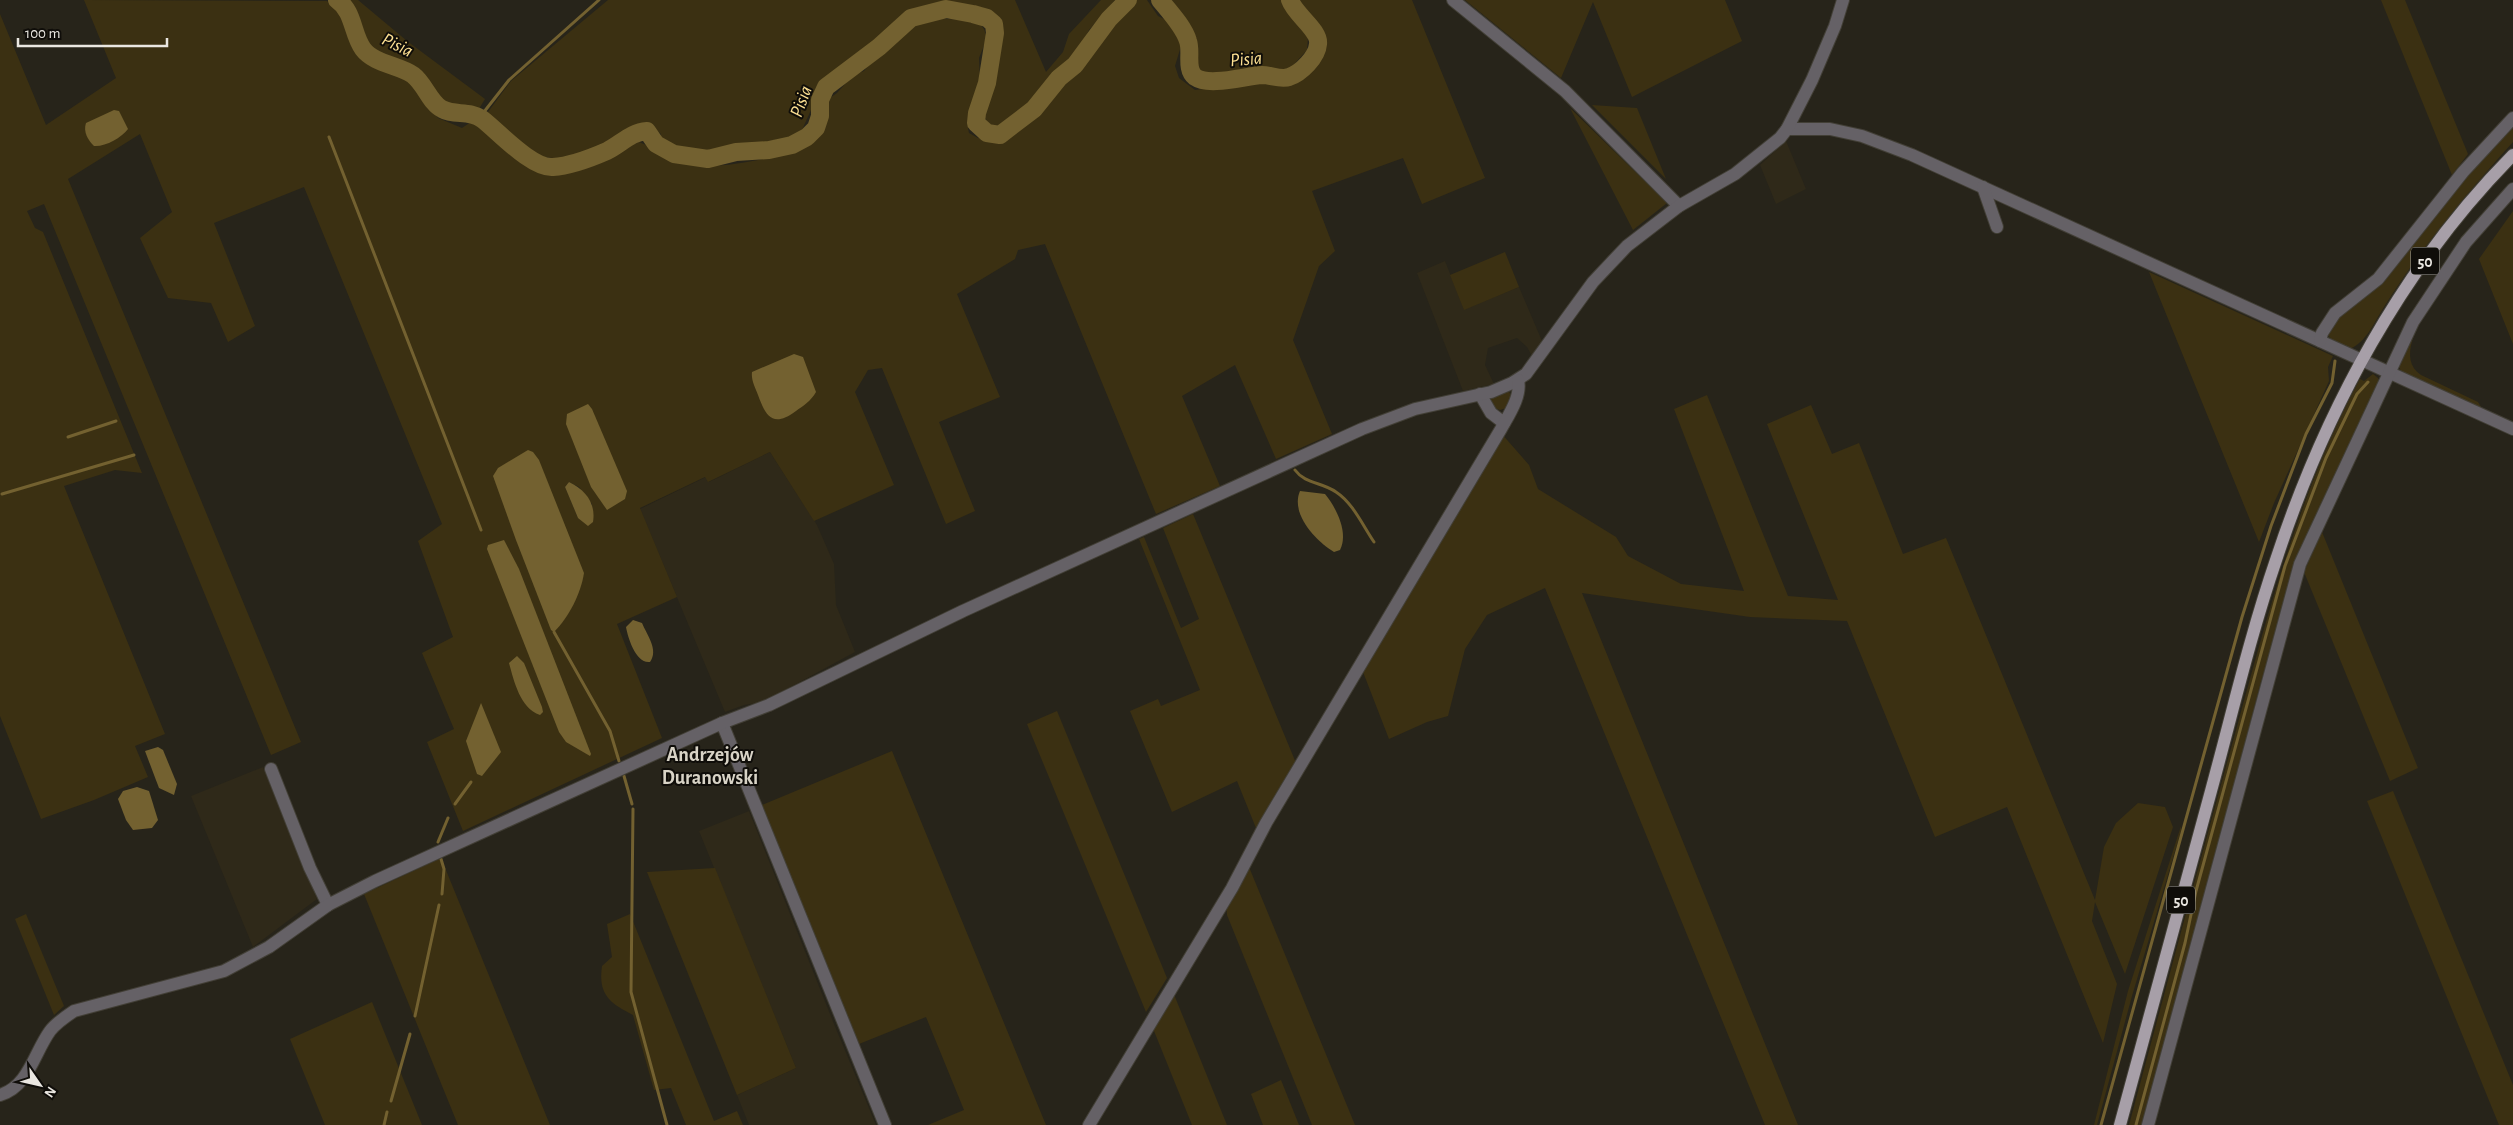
<svg xmlns="http://www.w3.org/2000/svg" width="2513" height="1125" font-family="'Alegreya Sans',sans-serif">
<style>
.built{fill:#2f2919}
.green{fill:#3b3012;fill-rule:evenodd}
.water{fill:#736130}
.lines{fill:none;stroke-linecap:round;stroke-linejoin:round}
.stream{stroke:#736130;stroke-width:3}
.river{stroke:#736130;stroke-width:18}
.minor-casing{stroke:#423f36;stroke-width:14}
.major-casing{stroke:#423f36;stroke-width:14}
.minor{stroke:#656166;stroke-width:12}
.major{stroke:#a79fa8;stroke-width:12}
.labels{text-anchor:middle;stroke-width:4;stroke-linejoin:round;paint-order:stroke}
.shield{fill:#0f0d09;stroke:#a8a6a0;stroke-width:1}
.shield-label{font-size:16px;font-weight:bold;fill:#eae7e1}
.water-label{font-size:19px;font-style:italic;fill:#fee193;stroke:#0f0d09}
.quarter-label{font-size:20px;font-weight:bold;fill:#d8d3c6;stroke:#0f0d09}
</style>
<rect width="100%" height="100%" fill="#27241a"/>
<g class="built">
<polygon points="1786,141 1806,189 1776,204 1760,165"/>
<polygon points="1445,261 1464,309 1519,287 1542,341 1532,356 1527,347 1517,338 1488,348 1485,365 1494,384 1463,391 1417,273"/>
<polygon points="770,452 817,525 834,564 836,605 855,652 763,702 744,705 725,712 640,509 706,477 709,482"/>
<polygon points="263,767 317,899 253,947 191,796"/>
<polygon points="749,811 834,1024 876,1125 749,1125 737,1095 796,1068 699,831"/>
</g>
<g class="green">
<path d="M84,0L327,1C333,6 339,12 342,18C348,30 350,44 359,54C374,70 397,69 414,80L438,118L462,128L471,122H478L506,148L530,166L554,174L576,170L639,142C656,149 674,160 692,164C719,171 802,156 819,132C825,124 824,112 824,102L837,93L853,75L864,71L875,57L914,22L929,18L968,20L980,24L984,29L987,38L979,58L980,82L968,128L969,133L978,138L991,137L997,141H1006L1036,114L1099,44L1124,10L1136,0H1147L1158,16L1166,20L1180,41L1181,46L1175,66L1179,78L1195,90C1215,88 1233,82 1252,81C1264,80 1276,87 1287,84C1297,81 1323,59 1324,48C1326,26 1301,18 1294,0H1412L1485,178L1422,204L1403,158L1312,191L1335,251L1319,266L1293,340L1332,434L1276,459L1235,365L1182,396L1220,486L1156,514L1045,244L1018,250L1015,259L957,294L1000,397L939,422L975,511L946,524L882,368L868,370L855,392L894,485L814,521L770,452L708,482L705,477L640,508L677,597L617,624L662,738L463,831L427,742L454,729L422,653L453,637L418,541L442,524L304,187L214,223L255,326L228,342L211,303L168,298L140,238L172,212L140,134L68,179L301,742L271,755L44,204L27,211L35,228L43,232L142,473L115,470L64,486L165,734L135,746L148,777L94,800L41,819L0,716V14L46,125L116,78ZM569,482L579,487L592,504V513L578,518L565,487Z"/>
<path d="M345,0H358L407,41L485,99L477,112C470,110 452,111 447,109C435,102 433,88 424,79C398,53 353,61 356,13Z"/>
<path d="M608,0H1015L1046,72L1063,52L1069,34L1101,0H1115L1089,30L1081,47L1070,61L1026,108L1007,124L996,128C991,125 987,123 985,117C981,106 988,98 991,88C997,65 1003,37 995,15L982,7L959,6L928,7L902,18L862,52L838,68L816,90L811,110L802,130L792,138L771,144H741L701,154L661,144V134L650,126H638L626,134L593,149L561,159L535,156L485,116L511,81Z"/>
<path d="M1167,0H1282L1288,13L1308,37L1307,50L1288,71C1273,70 1257,69 1241,70C1224,72 1219,80 1200,71L1191,35Z"/>
<polygon points="1465,0 1725,0 1742,41 1632,97 1593,2 1561,78"/>
<polygon points="2381,0 2405,0 2468,154 2452,175"/>
<polygon points="1592,105 1637,108 1666,179"/>
<polygon points="1570,108 1667,203 1633,230"/>
<path d="M2513,122V142C2466,194 2421,248 2384,307C2373,324 2367,342 2348,350L2331,339L2328,335L2330,327Z"/>
<polygon points="2513,211 2513,344 2479,259"/>
<polygon points="1505,252 1519,287 1464,310 1450,275"/>
<polygon points="2149,272 2333,356 2328,367 2329,381 2274,503 2259,542"/>
<path d="M2427,305C2419,325 2397,359 2421,375L2478,402L2483,410L2402,375L2399,366Z"/>
<path d="M2373,374L2378,378L2379,382L2269,656L2261,681L2145,1125H2129C2164,995 2199,864 2235,734C2268,613 2300,490 2360,379L2364,381Z"/>
<polygon points="1509,391 1511,396 1506,408 1500,410 1494,408 1489,398"/>
<polygon points="1707,395 1788,596 1838,600 1767,424 1811,405 1832,454 1859,443 1903,554 1946,538 2095,900 2104,847 2116,823 2138,803 2165,807 2173,827 2125,974 2095,902 2092,921 2117,984 2103,1043 2007,807 1935,837 1847,621 1750,617 1582,593 1798,1125 1765,1125 1545,588 1487,615 1465,649 1448,716 1427,722 1389,739 1363,672 1501,433 1529,465 1538,489 1616,537 1628,556 1681,584 1744,591 1674,409"/>
<polygon points="1193,514 1296,763 1258,833 1237,781 1172,812 1130,711 1158,699 1161,706 1200,690 1139,539 1144,537 1181,628 1199,619 1163,528"/>
<polygon points="2322,532 2418,768 2390,781 2304,572"/>
<polygon points="1057,711 1167,978 1146,1012 1027,724"/>
<polygon points="892,751 1046,1125 928,1125 964,1110 926,1017 859,1044 762,805"/>
<polygon points="2393,791 2513,1085 2513,1125 2499,1125 2367,801"/>
<polygon points="2181,826 2181,831 2132,996 2097,1125 2094,1125 2128,991"/>
<polygon points="441,858 550,1125 458,1125 364,894"/>
<polygon points="1249,867 1355,1125 1312,1125 1227,915 1226,902"/>
<polygon points="715,868 796,1068 737,1095 647,872"/>
<polygon points="26,914 64,1006 54,1015 15,919"/>
<path d="M630,914L714,1121L737,1111L743,1125H686L671,1088L654,1090L633,1015C609,1003 598,994 602,966L612,957L607,924Z"/>
<polygon points="1173,992 1227,1125 1192,1125 1152,1026"/>
<polygon points="372,1002 422,1125 325,1125 290,1039"/>
<polygon points="1281,1080 1299,1125 1263,1125 1251,1094"/>
</g>
<g class="water">
<path d="M114,110L119,111L128,129C121,138 105,147 94,146C88,140 83,132 86,123Z"/>
<path d="M794,354L803,357L816,392C811,401 803,406 796,411C773,428 766,417 758,395C755,387 751,380 752,372Z"/>
<polygon points="588,404 592,409 627,491 625,499 607,510 591,487 566,424 567,414"/>
<path d="M528,450L533,452L539,460L584,573C581,593 569,617 554,632L551,630L516,540L493,476L498,468Z"/>
<path d="M569,482C586,490 596,504 593,522L588,526L578,518L565,487Z"/>
<path d="M1300,491L1325,494C1336,507 1349,533 1340,550L1334,552C1316,541 1290,514 1300,491Z"/>
<polygon points="504,540 519,569 591,754 590,756 566,742 559,732 487,549 488,545"/>
<path d="M633,620L642,623C647,635 659,650 650,662C636,664 628,638 626,627Z"/>
<path d="M517,656L524,663L542,707L543,712L540,715C520,708 514,681 509,663Z"/>
<polygon points="481,703 501,752 482,776 477,774 466,741"/>
<polygon points="158,747 163,750 177,784 174,795 159,788 145,751"/>
<polygon points="137,787 149,791 158,820 152,828 133,830 126,820 118,799 123,791"/>
</g>
<g class="lines">
<g class="stream">
<polyline points="480,117 509,80 599,0"/>
<polyline points="329,137 481,530"/>
<polyline points="68,437 116,421"/>
<path d="M1295,470C1305,484 1322,482 1336,492C1353,503 1363,526 1374,542"/>
<polyline points="2,494 134,455"/>
<polyline points="554,632 610,731 619,761"/>
<polyline points="624,776 632,804"/>
<polyline points="455,804 471,782"/>
<polyline points="633,809 631,992 667,1125"/>
<polyline points="438,842 448,818"/>
<polyline points="441,859 444,869 442,894"/>
<polyline points="415,1016 439,905"/>
<polyline points="391,1101 410,1034"/>
<polyline points="384,1125 387,1112"/>
<polyline points="2101,1125 2242,617 2271,526 2306,434 2332,383 2335,361"/>
<polyline points="2136,1125 2185,943 2196,891 2285,566 2326,458 2357,394 2368,382"/>
</g>
<g class="river">
<path d="M337,0C354,11 352,34 363,49C374,64 399,65 413,75C425,84 430,103 442,109C455,116 469,110 482,119C498,131 532,169 553,167C570,166 591,158 607,151C621,144 631,132 647,131L656,144L674,154L708,159L736,152L769,150L792,145L807,137L816,128L820,116V100L826,87L879,47L911,18L946,9L973,14L987,18L994,24L995,33L987,83L977,113L976,123L987,133L1000,135L1034,109L1059,78L1075,65L1109,19L1128,0"/>
<path d="M1160,0C1169,11 1184,27 1188,41C1192,52 1185,69 1195,77C1209,87 1245,76 1262,75C1271,75 1281,80 1289,77C1301,73 1317,57 1318,44C1320,30 1295,15 1290,0"/>
</g>
<defs>
<g id="minor">
<polyline points="1453,0 1565,91 1679,206"/>
<polyline points="1787,129 1830,129 1862,136 1912,155 2513,429"/>
<polyline points="1983,187 1997,227"/>
<polyline points="2320,341 2322,333 2335,313 2378,279 2463,172 2513,118"/>
<polyline points="1480,394 1491,413 1504,423"/>
<polyline points="722,723 885,1125"/>
<polyline points="271,769 310,868 328,905"/>
<path d="M0,1095C29,1086 34,1053 50,1031C56,1023 65,1017 74,1011L224,971L269,947L328,905L375,881L722,723L769,705L963,611L1362,429L1415,409L1491,392L1512,383L1526,374L1593,282L1627,246L1679,206L1735,174L1780,138L1787,129L1812,80L1835,26L1843,0"/>
<path d="M1089,1125L1232,888L1266,823L1501,429C1508,416 1522,396 1518,380"/>
<polyline points="2148,1125 2300,564 2413,322 2466,242 2513,189"/>
</g>
<path id="major" d="M2120,1125C2150,1014 2181,902 2211,791C2232,714 2250,636 2276,560C2325,411 2402,267 2513,155"/>
</defs>
<use href="#minor" class="minor-casing"/>
<use href="#major" class="major-casing"/>
<use href="#minor" class="minor"/>
<use href="#major" class="major"/>
</g>
<g class="labels">
<g class="shield">
<rect x="2411" y="247.5" width="28" height="27" rx="4"/>
<rect x="2167" y="886.5" width="28" height="27" rx="4"/>
</g>
<g class="shield-label">
<text x="2425" y="267">50</text>
<text x="2181" y="906">50</text>
</g>
<g class="water-label">
<text transform="translate(398 44) rotate(26)" y="7">Pisia</text>
<text transform="translate(1246 58) rotate(-5)" y="7">Pisia</text>
<text transform="translate(800 101) rotate(-70)" y="7">Pisia</text>
</g>
<g class="quarter-label">
<text x="710" y="761">Andrzejów<tspan x="710" dy="23">Duranowski</tspan></text>
</g>
</g>
<g transform="translate(40 1085) rotate(124)" stroke="#0f0d09" stroke-width="4" paint-order="stroke">
<path d="M0-4L9 19L0 12L-9 19Z" fill="#eae7e1"/>
<text y="-8" font-size="14" font-weight="bold" text-anchor="middle" fill="#eae7e1">N</text>
</g>
<path d="M18 38v8h149v-8" fill="none" stroke="#eae7e1" stroke-width="2.5"/>
<text x="25" y="38" font-size="15" fill="#eae7e1" stroke="#0f0d09" stroke-width="4" paint-order="stroke">100 m</text>
</svg>
